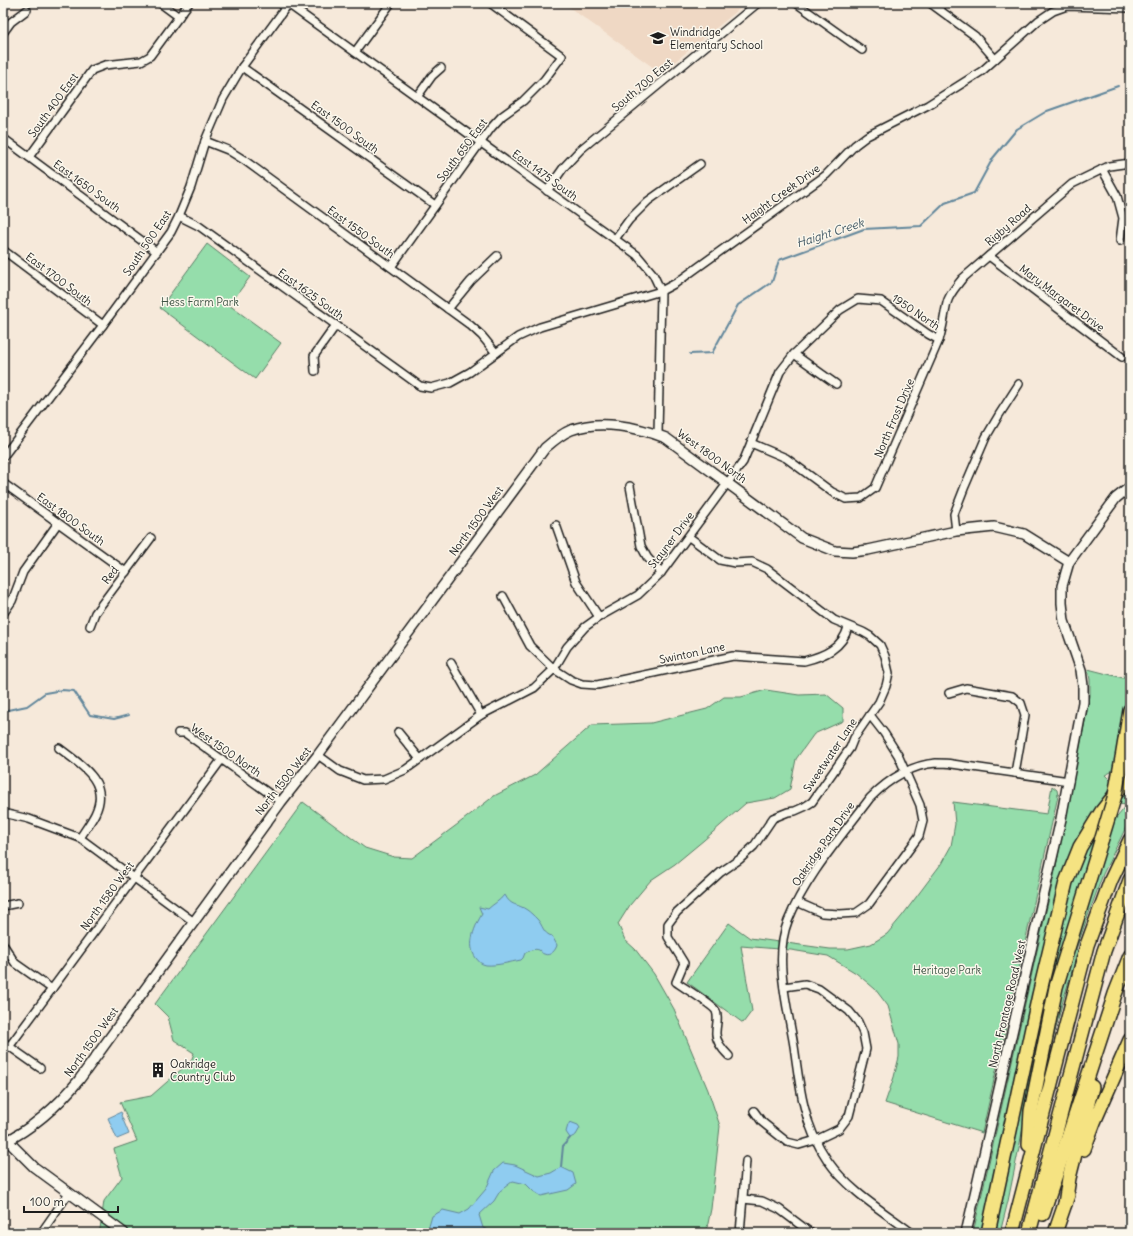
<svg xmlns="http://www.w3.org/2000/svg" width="1133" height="1236" font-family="Delius,sans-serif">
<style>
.built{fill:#efd8c4}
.green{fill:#95ddab;stroke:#587c64}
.water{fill:#8fccf0;stroke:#61869b}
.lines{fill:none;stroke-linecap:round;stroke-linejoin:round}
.stream{stroke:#61869b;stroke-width:2}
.minor-casing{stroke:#1c1c1c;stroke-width:10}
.tertiary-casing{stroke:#1c1c1c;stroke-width:12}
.motorway-casing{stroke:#1c1c1c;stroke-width:16}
.minor{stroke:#fbf7ec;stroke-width:7}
.tertiary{stroke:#fbf7ec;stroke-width:9}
.motorway{stroke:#f5e382;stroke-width:13}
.motorway-bridge-casing{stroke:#1c1c1c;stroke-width:16;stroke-linecap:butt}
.motorway-bridge{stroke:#f5e382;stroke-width:13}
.labels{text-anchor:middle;stroke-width:3;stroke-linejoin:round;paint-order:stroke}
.poi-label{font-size:11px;fill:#1c1c1c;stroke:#fbf7ec;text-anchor:start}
.street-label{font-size:11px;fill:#1c1c1c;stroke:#fbf7ec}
.park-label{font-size:11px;fill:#405647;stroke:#fbf7ec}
.water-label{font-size:12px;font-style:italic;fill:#445a66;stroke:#fbf7ec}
</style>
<rect width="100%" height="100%" fill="#f6e9da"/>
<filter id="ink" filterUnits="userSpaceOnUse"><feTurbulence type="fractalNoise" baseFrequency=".025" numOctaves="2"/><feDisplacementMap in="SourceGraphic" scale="8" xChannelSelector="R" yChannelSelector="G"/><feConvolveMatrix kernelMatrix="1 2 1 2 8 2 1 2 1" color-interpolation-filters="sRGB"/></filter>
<g filter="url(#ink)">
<polygon class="built" points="563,3 747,3 661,73"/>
<g class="green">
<polygon points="207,244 250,277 229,305 281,343 255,379 160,308"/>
<polygon points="1130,662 1130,681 1126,696 1118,754 1113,771 1105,775 1112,782 1109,792 1084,830 983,1233 973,1233 1054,876 1090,696 1090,680 1088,669 1123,678"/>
<polygon points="766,690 799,695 826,694 843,708 843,721 814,734 796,759 790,789 775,798 746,803 704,840 675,864 651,880 630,905 618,924 625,940 635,949 654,974 674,1009 708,1090 720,1126 711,1209 706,1233 98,1233 100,1229 104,1201 122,1177 114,1149 137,1141 120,1102 151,1096 191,1061 194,1053 174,1040 168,1017 155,1004 303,802 365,848 394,857 412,858 458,824 494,796 535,775 592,725 651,723 707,709 724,697 741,697"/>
<polygon points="1130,785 1130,819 1103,874 1076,949 1078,951 1062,1004 1043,1079 1059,989 1113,822 1127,805 1117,804 1119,795"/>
<polygon points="1052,786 1057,790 1058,796 982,1133 885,1103 894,1077 899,1057 899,1044 888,1006 875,989 856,973 828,956 791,950 741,946 752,1011 743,1023 687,982 729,923 750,938 830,949 848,949 871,944 887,934 902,916 941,864 951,846 955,824 953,802 1047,814"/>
<polygon points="1103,822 1074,906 1057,962 1008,1201 1000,1233 993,1233 1065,902 1089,841"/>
</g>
<g class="water">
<path d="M504,895H505C511,907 517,903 527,910C530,912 534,916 537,919C543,925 543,934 552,936L557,945C556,950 550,957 544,954C542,954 541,951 539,950C534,948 529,951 525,953L523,958L521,960C510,962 497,966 486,965C481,964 479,962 476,958C466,945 475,926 482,914L479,907L488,909C493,904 500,901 504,895Z"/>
<polygon points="121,1112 122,1114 121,1115 129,1134 117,1139 108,1118"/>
<polygon points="570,1122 578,1125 580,1128 576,1135 570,1138 566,1132 568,1125"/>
<polygon points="503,1163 515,1165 539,1176 551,1173 561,1167 573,1173 576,1184 568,1190 541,1196 533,1191 526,1184 513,1181 500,1191 494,1201 479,1215 483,1228 495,1233 427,1233 432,1216 443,1210 460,1214 469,1209 486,1189 494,1171"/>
</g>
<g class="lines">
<g class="stream">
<polyline points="690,354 712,353 738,305 772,282 779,260 864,229 921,226 945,203 974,193 993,158 1017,129 1047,111 1118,86"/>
<polyline points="3,711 27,706 45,693 62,690 74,691 90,715 114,719 129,715"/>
<polyline points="561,1167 563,1146 570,1138"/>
</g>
<defs>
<g id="minor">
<polyline points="160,3 179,17"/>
<polyline points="796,3 862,50"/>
<polyline points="930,3 975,36 995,59"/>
<polyline points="288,4 637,255 653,274 661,291 658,434"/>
<polyline points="3,33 11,22 27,10"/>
<polyline points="355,52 391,3"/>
<polyline points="242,67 435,205"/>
<polyline points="417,97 432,76 441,68"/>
<polyline points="3,138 157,252"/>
<polyline points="205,141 228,150 244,160 470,325 482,336 496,353"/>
<polyline points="29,157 92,70 105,65 141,61 150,56 189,3"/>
<polyline points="1102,169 1117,196 1123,218 1120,241"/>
<polyline points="547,191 564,167 580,150 758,3"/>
<polyline points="179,216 199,226 420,386 431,388 450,383 470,372 518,337 540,327 661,291 676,283 826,175 855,145 867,136 928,105 982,71 1038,21 1053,11 1067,6 1130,8"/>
<polyline points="615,239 629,220 648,201 700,164"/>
<polyline points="3,250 103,325"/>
<polyline points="989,256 1122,357"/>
<polyline points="391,267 491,128 502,116 523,101 544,80 562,56 490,3"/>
<polyline points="448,309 471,281 497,256"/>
<polyline points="794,354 836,384"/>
<polyline points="315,371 314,356 336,325"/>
<path d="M751,443L786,458L832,492L846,499L861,498L875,488L939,340C943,328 944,316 947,303C949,294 956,287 962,279L1072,184L1109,166L1130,163"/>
<polyline points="3,457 103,325 171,232 179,216 191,187 205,141 223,99 242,67 289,3"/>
<polyline points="3,483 126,572"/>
<polyline points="630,486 641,546 647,557 661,573"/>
<polyline points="556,525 576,582 599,617"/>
<polyline points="956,531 954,514 965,486 986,437 999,415 1019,384"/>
<path d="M689,537L720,560L735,563L752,562L767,569L834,620L863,632L870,636L880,645L885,656L889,673L886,686L879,702L854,738L850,748L812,802L804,807L795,811L788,812L773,818L754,846L740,859L721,872L677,912L668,924V937L684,963L676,982C683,987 713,1005 716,1011C719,1018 716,1025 716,1032C715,1041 723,1050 729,1056"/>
<path d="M503,596L530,646L554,669L571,680L582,684L597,685L733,656L804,661C824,656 843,648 848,627"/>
<polyline points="3,614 12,601 23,572 58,523"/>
<polyline points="90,626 95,613 151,538"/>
<polyline points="451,663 481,715"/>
<polyline points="949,693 966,688 1012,696 1021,703 1025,715 1015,773"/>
<polyline points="398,732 420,759"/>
<polyline points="178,733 185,733 281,802"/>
<path d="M59,748C81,765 111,782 95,814C91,822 85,830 80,838"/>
<polyline points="318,755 340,771 363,780 384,779 405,770 481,715 534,688 554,669 567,647 585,627 599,617 638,595 661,573 743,462 780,372 794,354 840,310 858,299 881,301 928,334 939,340"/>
<polyline points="3,813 29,819 80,838 194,922"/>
<polyline points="797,902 822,913 840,914 856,913 869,904 919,836 923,821 920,805 898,755 884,733 870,715"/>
<polyline points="3,906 18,903"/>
<polyline points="3,944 15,963 52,989"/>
<polyline points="3,1042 40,1068"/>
<polyline points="9,1047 222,759"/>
<polyline points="754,1111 762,1122 787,1142 799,1145 816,1140 839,1129 849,1116 866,1049 863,1033 858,1022 849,1011 819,989 805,984 784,987"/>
<polyline points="743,1199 762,1201 779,1209 811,1233"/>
<polyline points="41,1233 69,1193"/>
<polyline points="740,1233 746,1161"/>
<path d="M912,1233C883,1211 849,1191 828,1161C817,1145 808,1124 804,1106C799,1086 797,1066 794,1046C788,1008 773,958 788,921C806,876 841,837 870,798C887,781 910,765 936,763C941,763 947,763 952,764L1069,781"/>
</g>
<g id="tertiary">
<polyline points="4,1137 34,1167 124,1233"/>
<path d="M3,1143C33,1128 57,1107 79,1080L281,802L318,755L545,448C553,441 561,434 571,430C600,419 638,427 666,438L802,538L835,551L852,552L868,550L956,531L994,527L1024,534L1069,562"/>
<polyline points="966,1233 1061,819 1083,702 1083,686 1081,670 1064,621 1062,603 1062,586 1069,562 1116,498 1130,487"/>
</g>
<g id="motorway">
<polyline points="1122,758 1130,710"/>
<polyline points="1029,1145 1031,1111 1056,987 1102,838"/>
<polyline points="1084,1149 1094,1122 1130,1040"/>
<polyline points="1065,1204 1069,1178 1092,1087"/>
<polyline points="1043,1214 1115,994 1130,956"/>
<polyline points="988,1233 1039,995 1066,882 1080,847 1102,811 1130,776"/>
<polyline points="1012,1233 1087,945 1111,880 1130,840"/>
<polyline points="1029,1233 1104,951 1130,880"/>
<polyline points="1055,1233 1068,1195"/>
</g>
</defs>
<use href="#minor" class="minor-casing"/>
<use href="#tertiary" class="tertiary-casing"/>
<use href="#motorway" class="motorway-casing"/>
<use href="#minor" class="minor"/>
<use href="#tertiary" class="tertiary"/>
<use href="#motorway" class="motorway"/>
<defs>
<polyline id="motorway-bridge" points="1102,838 1115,795 1122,758"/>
</defs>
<use href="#motorway-bridge" class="motorway-bridge-casing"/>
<use href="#motorway-bridge" class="motorway-bridge"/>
</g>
</g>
<defs>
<symbol id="school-bare" viewBox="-9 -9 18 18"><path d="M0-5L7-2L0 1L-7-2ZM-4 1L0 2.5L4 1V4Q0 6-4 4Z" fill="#1c1c1c" stroke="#fbf7ec" stroke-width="2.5" paint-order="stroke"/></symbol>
<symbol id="building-bare" viewBox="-9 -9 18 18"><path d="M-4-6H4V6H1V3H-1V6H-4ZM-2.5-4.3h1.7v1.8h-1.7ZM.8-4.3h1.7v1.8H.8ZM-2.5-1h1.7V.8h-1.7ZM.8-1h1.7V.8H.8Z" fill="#1c1c1c" stroke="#fbf7ec" stroke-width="2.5" paint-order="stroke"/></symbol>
</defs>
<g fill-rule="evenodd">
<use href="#school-bare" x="647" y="27" width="22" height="22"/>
<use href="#building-bare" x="147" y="1059" width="22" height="22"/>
</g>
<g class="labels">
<g class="poi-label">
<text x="670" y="36">Windridge<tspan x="670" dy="13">Elementary School</tspan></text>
<text x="170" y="1068">Oakridge<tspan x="170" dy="13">Country Club</tspan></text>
</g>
<g class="street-label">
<text transform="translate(642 85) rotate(-40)" y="4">South 700 East</text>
<text transform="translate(53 105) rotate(-54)" y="4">South 400 East</text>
<text transform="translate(345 127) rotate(36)" y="4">East 1500 South</text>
<text transform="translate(462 150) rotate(-53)" y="4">South 650 East</text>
<text transform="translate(545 175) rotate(36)" y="4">East 1475 South</text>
<text transform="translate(87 186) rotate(36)" y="4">East 1650 South</text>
<text transform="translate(781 194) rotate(-36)" y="4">Haight Creek Drive</text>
<text transform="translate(1008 225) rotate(-41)" y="4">Rigby Road</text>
<text transform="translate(361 232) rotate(36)" y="4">East 1550 South</text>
<text transform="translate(147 243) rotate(-56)" y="4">South 500 East</text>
<text transform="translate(59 279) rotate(37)" y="4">East 1700 South</text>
<text transform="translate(311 294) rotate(36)" y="4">East 1625 South</text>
<text transform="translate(1062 298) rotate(37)" y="4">Mary Margaret Drive</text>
<text transform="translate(916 312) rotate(34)" y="4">1950 North</text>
<text transform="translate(894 418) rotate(-67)" y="4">North Frost Drive</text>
<text transform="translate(712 456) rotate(36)" y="4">West 1800 North</text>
<text transform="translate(71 519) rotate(36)" y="4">East 1800 South</text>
<text transform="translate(476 521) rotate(-54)" y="4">North 1500 West</text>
<text transform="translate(671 540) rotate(-53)" y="4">Stayner Drive</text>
<text transform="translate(110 575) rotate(-53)" y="4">Red</text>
<text transform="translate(692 653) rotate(-12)" y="4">Swinton Lane</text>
<text transform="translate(226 750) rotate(35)" y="4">West 1500 North</text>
<text transform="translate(830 755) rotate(-56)" y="4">Sweetwater Lane</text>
<text transform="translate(283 781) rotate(-52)" y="4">North 1500 West</text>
<text transform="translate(823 844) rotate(-55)" y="4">Oakridge Park Drive</text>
<text transform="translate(107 896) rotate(-54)" y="4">North 1580 West</text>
<text transform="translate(1007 1004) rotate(-77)" y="4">North Frontage Road West</text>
<text transform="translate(91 1042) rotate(-54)" y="4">North 1500 West</text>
</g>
<g class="park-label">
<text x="200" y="306">Hess Farm Park</text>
<text x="947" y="974">Heritage Park</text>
</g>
<g class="water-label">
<text transform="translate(830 233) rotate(-18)" y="4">Haight Creek</text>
</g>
</g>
<rect width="1133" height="1236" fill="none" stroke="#fbf7ec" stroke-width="16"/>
<rect x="8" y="8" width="1117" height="1220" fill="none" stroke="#1c1c1c" stroke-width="1.5" filter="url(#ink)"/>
<path d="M24 1206v6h94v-6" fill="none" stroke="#1c1c1c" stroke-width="2"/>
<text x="30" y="1206" font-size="12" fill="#1c1c1c" stroke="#fbf7ec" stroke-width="3" paint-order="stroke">100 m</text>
</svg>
